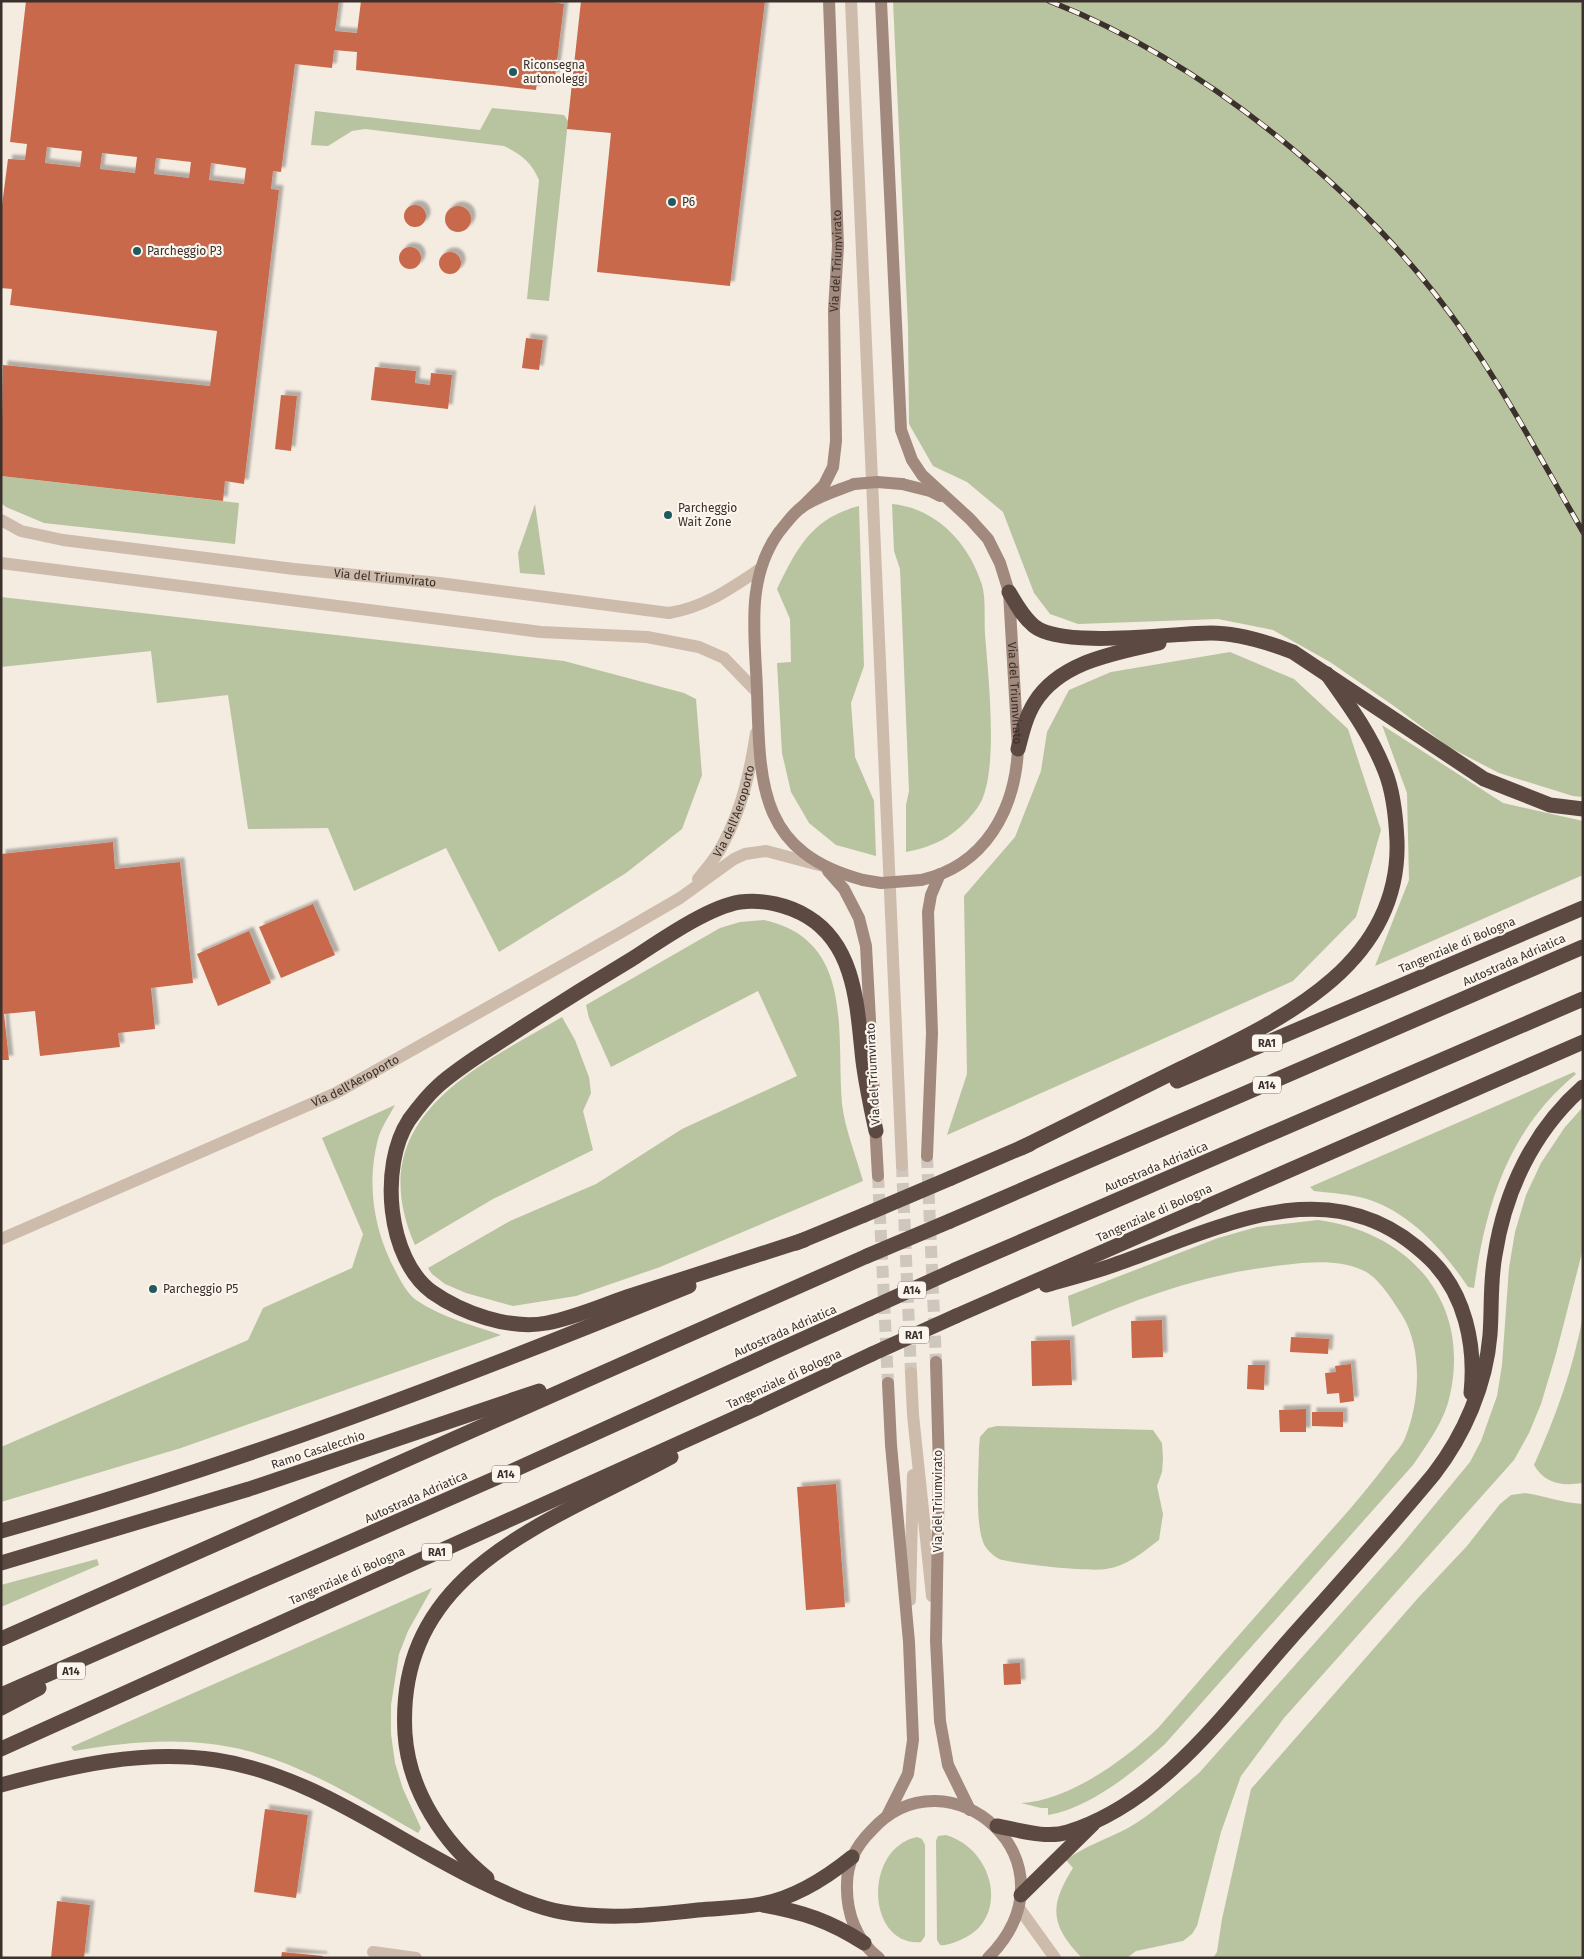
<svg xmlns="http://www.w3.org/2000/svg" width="1584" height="1959" font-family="'Fira Sans',sans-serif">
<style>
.green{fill:#b8c4a0}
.building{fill:#c8694b;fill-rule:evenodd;filter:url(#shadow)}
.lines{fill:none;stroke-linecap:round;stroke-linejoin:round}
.street-tunnel{stroke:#cfc6bd;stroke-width:12;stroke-dasharray:12 6;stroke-linecap:butt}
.secondary-tunnel{stroke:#cfc6bd;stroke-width:12;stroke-dasharray:12 6;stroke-linecap:butt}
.street{stroke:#cdbbac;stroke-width:12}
.secondary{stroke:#a18a7d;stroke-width:12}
.highway{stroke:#5c4a42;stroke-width:15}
.rail-casing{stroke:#3b302b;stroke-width:5.5}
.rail{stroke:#fbf5ee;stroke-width:4;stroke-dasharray:11;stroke-linecap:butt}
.secondary-bridge{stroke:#a18a7d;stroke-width:12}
.highway-bridge{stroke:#5c4a42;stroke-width:15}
.poi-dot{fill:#1f5a5e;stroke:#fbf5ee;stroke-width:2}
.labels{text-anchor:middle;stroke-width:4.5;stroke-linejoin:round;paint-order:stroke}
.shield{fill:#fbf5ee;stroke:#756b66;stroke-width:1}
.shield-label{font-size:11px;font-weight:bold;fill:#3b302b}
.poi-label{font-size:12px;fill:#3b302b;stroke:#fbf5ee;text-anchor:start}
.street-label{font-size:12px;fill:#3b302b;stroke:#fbf5ee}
</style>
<defs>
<filter id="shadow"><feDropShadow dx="4.5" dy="-4.5" stdDeviation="1" flood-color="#0004"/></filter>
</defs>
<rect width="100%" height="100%" fill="#f4ebe1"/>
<g class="green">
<polygon points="893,1 1583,1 1583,797 1573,796 1499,773 1449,747 1394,706 1330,662 1273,630 1218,619 1078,624 1050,614 1034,593 1003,512 967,482 933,466 909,424 908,326"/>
<path d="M492,108L564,115L568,121L549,301L527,299L539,180C532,163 521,154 504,146L365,129L352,131L328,146L311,145L315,111L480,130Z"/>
<polygon points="1,476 239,503 235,544 44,523 6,507 1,503"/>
<polygon points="535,504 545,575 520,573 518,553"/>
<path d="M892,504C936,508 969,543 982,585C986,599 984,619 985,634C988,674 1000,776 978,807C958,834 938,846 906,852V805L909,791L900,569L894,551Z"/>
<path d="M859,506L864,666L851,703L855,757L874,801L876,856L836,845L809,823L791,792L782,753L777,663L791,662L790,619L777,589C797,548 812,518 859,506Z"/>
<polygon points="1,597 564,661 684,693 696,699 702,775 682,829 626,873 499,952 446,848 354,891 328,828 248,829 228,695 157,703 151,651 1,667"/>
<polygon points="1230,652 1294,679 1348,729 1381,830 1356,917 1293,981 947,1135 967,1074 964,896 1015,837 1041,771 1047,732 1069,690 1111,672"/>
<polygon points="1382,725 1503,803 1583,821 1583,875 1375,966 1409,880 1407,793"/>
<path d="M764,920C855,940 836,1032 842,1104C845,1129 856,1156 863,1181L660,1267L576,1296L513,1306L466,1293L445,1284L432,1274L428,1268L510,1221L596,1184L682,1129L797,1076L758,991L611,1067L589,1018L586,1005L720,928L740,922Z"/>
<path d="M562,1017L575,1040L589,1077L591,1093L583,1111L593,1150L493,1199L415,1245C360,1120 473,1069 562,1017Z"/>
<path d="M1574,1072L1576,1074C1508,1130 1486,1204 1474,1288L1468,1287C1444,1251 1411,1213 1367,1199C1350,1194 1331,1193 1314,1191L1310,1187Z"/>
<path d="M395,1105C389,1116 381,1128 378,1139C366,1184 374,1232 396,1272C401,1282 408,1294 416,1300C441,1317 472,1325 501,1335L181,1448L1,1502V1447L248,1340L263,1308L352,1268L363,1234L322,1138Z"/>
<path d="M1583,1107V1249L1556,1354L1541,1404L1529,1433L1514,1460L1284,1718L1241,1776L1221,1832L1197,1926L1192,1934L1183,1941L1136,1951L1127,1958H1082C1050,1925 1049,1906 1073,1868L1066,1860C1085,1846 1107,1839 1128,1828C1154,1813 1176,1792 1199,1773L1399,1548L1470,1462L1481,1441L1497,1396L1502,1365L1509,1268L1515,1232L1526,1195L1541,1163L1565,1127Z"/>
<path d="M1318,1220C1408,1232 1471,1300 1450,1395C1445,1420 1428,1443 1413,1465L1165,1744C1134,1772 1090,1808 1048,1815V1808H1041L1021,1803C1069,1801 1126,1759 1159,1727C1217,1660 1276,1593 1334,1527C1354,1505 1372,1483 1390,1459C1395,1453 1402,1446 1405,1438C1420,1402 1423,1349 1402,1315C1393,1301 1378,1276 1362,1270C1339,1259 1309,1262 1284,1265C1207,1273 1143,1296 1072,1327L1068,1296L1218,1238L1257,1227Z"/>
<path d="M1583,1316V1483C1562,1486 1545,1484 1534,1465C1556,1416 1573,1369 1583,1316Z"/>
<path d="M997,1426L1153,1430L1162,1443L1163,1459L1162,1472L1157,1486L1163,1514L1159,1540C1143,1552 1127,1566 1106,1569C1090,1572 1014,1564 999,1559C994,1556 988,1551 985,1546C974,1527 979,1470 979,1447L980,1437L988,1428Z"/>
<path d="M1525,1493C1545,1496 1562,1503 1583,1504V1958H1213L1217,1952L1222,1919L1251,1789L1418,1598L1467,1546L1500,1504L1511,1495Z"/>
<polygon points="97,1559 99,1565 1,1607 1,1585"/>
<path d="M432,1588L408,1631L399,1654L391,1705V1734L395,1763L403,1789L421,1828L418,1833C364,1802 308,1767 248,1751C191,1736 131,1741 74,1751L71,1747Z"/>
<path d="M946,1835C996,1850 1011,1922 958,1941C952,1943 946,1946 940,1945L937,1940L936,1841L938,1836Z"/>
<path d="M917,1837L922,1839L925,1845V1936L921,1942C867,1947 862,1849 917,1837Z"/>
</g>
<g class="building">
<path d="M26,1H339L335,31L357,33L361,1H547L564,4L555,77L538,75L536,90L356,70L357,52L334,50L332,68L295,64L281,172L273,171L271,189L279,190L244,484L225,481L223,501L1,476L3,365L210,386L217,331L10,305L12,289L1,288V213L8,159L25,160L27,144L10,142ZM47,147L82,151L80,167L45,163ZM102,153L137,157L135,173L100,169ZM156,158L191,162L189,178L154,174ZM211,163L246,168L244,184L209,180Z"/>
<polygon points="581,1 765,1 730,286 597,272 611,133 567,129"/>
<circle cx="415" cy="216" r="11"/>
<circle cx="458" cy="219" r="13"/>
<circle cx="410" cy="258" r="11"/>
<circle cx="450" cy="263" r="11"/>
<polygon points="526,338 543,340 539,370 522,368"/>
<polygon points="375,367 416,371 415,383 430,385 431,373 452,375 448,409 371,400"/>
<polygon points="281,395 297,396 291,451 275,449"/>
<polygon points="113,842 115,869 180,862 193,983 151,988 155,1029 118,1033 120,1047 40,1056 35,1011 4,1014 9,1060 1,1060 1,854"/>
<polygon points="313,904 335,955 281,978 259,927"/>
<polygon points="249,931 271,983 218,1006 197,954"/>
<polygon points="1162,1320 1163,1357 1132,1358 1131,1321"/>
<polygon points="1291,1337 1329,1339 1328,1354 1290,1352"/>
<polygon points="1070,1340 1072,1385 1032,1386 1031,1341"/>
<polygon points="1351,1364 1354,1401 1340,1403 1339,1393 1327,1394 1325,1373 1336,1372 1335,1366"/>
<polygon points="1248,1365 1265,1365 1264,1390 1247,1389"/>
<polygon points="1306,1409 1306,1432 1280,1432 1279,1410"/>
<polygon points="1312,1412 1343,1412 1343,1427 1312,1426"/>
<polygon points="836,1484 845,1607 806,1610 797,1487"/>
<polygon points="1020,1663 1021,1684 1004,1685 1003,1664"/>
<polygon points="265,1809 308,1815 296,1898 254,1892"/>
<polygon points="57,1901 90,1905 84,1958 51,1958"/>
<polygon points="282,1952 323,1956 323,1958 281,1958"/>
</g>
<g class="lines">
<polyline class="street-tunnel" points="902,1165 911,1373"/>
<g class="secondary-tunnel">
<polyline points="927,1156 936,1362"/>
<polyline points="878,1176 888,1383"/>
</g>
<g class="street">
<polyline points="851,1 902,1165"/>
<path id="s1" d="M1,520L21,531L63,540L294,569L439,583L669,613C705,607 730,589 760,569"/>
<polyline points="1,563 541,632 647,637 699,647 724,658 757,692"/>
<path id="s2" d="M698,879C707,868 717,857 723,844C742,809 750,772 756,733"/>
<path id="s3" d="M1,1239L336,1093L618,934L680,898L734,859L745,854L766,851L823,866"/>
<polyline points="911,1373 913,1415 932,1596"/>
<polyline points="910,1600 913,1475"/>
<polyline points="1019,1908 1055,1958"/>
<polyline points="373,1952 416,1958"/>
</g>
<g class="secondary">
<path id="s4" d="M881,1L901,430L912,460L922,475L970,519L988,539L1000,563L1009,592L1018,749C1015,810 985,866 921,880"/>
<path d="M854,484C836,491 818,496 802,507C793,513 786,524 779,532C745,579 755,635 757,690C760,782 757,852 863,880"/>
<polyline points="902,484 930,491 940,496"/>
<path id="s5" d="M801,508L824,485L833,467L836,441L834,310L838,246L829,1"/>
<polyline points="828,871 844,889 859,918 866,946 874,1095"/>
<polyline points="875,1123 878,1176"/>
<polyline points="927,1156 932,1033 928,912 931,895 940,874"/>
<polyline points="936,1362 939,1468 936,1641 940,1721 948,1765 970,1810"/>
<polyline points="888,1383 891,1445 909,1642 913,1740 908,1774 888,1814"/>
<path d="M879,1958C856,1941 846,1912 847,1884C847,1863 856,1846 871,1831C948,1745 1084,1862 988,1958"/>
</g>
<g class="highway">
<path d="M1009,592C1016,604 1023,617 1034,626C1063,649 1172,633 1211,633C1239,633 1267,642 1293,652L1484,779L1550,805L1583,809"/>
<path d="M1018,749C1022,733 1026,716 1035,702C1061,661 1116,653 1159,643"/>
<polyline points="1177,1081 1583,908"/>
<path d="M1021,1148C1074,1122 1127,1095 1180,1069C1276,1022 1401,968 1397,841C1396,818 1394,793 1385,771C1371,735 1349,705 1327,674"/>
<polyline points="951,1178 1030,1144"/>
<polyline points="950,1221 1583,947"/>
<path d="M804,1240C745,1259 686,1278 627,1297C601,1306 574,1318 547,1323C509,1330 462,1313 432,1292C387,1259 379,1166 409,1120C417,1109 428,1095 438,1086C460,1066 488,1050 512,1034C552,1008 592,983 632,959C660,941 708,907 740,902C762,899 789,905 808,917C857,947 857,1010 863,1061C866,1085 871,1108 876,1131"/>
<polyline points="796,1243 864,1215"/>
<polyline points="955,1270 1583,999"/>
<path d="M1046,1285C1070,1278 1095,1272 1119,1263C1225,1226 1334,1165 1430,1259C1465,1293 1476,1345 1471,1393"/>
<polyline points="956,1316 1583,1042"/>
<path d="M1,1531C236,1465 464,1378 689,1286"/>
<polyline points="1,1563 249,1489 539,1391"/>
<polyline points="1,1639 867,1256"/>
<polyline points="1,1695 512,1471 869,1309"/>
<polyline points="1,1708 39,1688"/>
<polyline points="1,1749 766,1404 872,1354"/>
<path d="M1,1785C71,1766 143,1749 216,1760C314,1775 394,1840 482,1882C508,1894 534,1907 562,1912C607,1920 653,1915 698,1910C718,1908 740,1908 761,1904C795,1898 826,1878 852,1857"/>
<path d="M997,1826C1019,1830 1046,1839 1068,1832C1163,1802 1226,1711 1289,1640C1338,1585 1387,1531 1434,1474C1464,1435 1486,1385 1490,1335C1492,1309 1490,1282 1495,1255C1505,1191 1533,1131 1583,1087"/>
<path d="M487,1878C444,1843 409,1792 405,1734C395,1568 552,1522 671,1457"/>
<polyline points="1021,1895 1093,1824"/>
<path d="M763,1905C803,1912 830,1921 864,1943"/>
</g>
<defs>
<path id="rail" d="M1049,1C1206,62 1368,195 1464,333C1508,396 1544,465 1583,532"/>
</defs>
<use href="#rail" class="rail-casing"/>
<use href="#rail" class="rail"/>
<g class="secondary-bridge">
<polyline points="854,484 877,482 902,484"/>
<polyline points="863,880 881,883 921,880"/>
</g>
<g class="highway-bridge">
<polyline points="864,1215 951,1178"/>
<polyline points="867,1256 950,1221"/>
<polyline points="869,1309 955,1270"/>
<polyline points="872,1354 956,1316"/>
</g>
</g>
<g class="poi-dot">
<circle cx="513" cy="72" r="5"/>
<circle cx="672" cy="202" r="5"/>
<circle cx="137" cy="251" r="5"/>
<circle cx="668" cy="515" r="5"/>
<circle cx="153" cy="1289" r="5"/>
</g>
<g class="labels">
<g class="shield">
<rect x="1252" y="1034.5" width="30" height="17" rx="4"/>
<rect x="1253" y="1076.5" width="28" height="17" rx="4"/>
<rect x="898" y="1281.5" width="28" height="17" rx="4"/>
<rect x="899" y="1326.5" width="30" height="17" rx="4"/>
<rect x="492" y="1465.5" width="28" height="17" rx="4"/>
<rect x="422" y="1543.5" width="30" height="17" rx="4"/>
<rect x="57" y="1662.5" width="28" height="17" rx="4"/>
</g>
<g class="shield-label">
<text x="1267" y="1047">RA1</text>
<text x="1267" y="1089">A14</text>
<text x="912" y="1294">A14</text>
<text x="914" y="1339">RA1</text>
<text x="506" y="1478">A14</text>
<text x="437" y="1556">RA1</text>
<text x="71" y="1675">A14</text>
</g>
<g class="poi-label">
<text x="523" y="69">Riconsegna<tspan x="523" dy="14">autonoleggi</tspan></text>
<text x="682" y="206">P6</text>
<text x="147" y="255">Parcheggio P3</text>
<text x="678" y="512">Parcheggio<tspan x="678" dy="14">Wait Zone</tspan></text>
<text x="163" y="1293">Parcheggio P5</text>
</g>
<g class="street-label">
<text dy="4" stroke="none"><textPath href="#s5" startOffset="259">Via del Triumvirato</textPath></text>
<text dy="4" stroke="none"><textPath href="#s1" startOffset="390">Via del Triumvirato</textPath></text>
<text dy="4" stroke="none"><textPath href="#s4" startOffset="730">Via del Triumvirato</textPath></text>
<text dy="4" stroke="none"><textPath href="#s2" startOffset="78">Via dell'Aeroporto</textPath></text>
<text transform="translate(1457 945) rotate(-23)" y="4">Tangenziale di Bologna</text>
<text transform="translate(1514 960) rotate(-24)" y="4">Autostrada Adriatica</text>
<text transform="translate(873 1074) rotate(-93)" y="4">Via del Triumvirato</text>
<text dy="4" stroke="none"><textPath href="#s3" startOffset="388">Via dell'Aeroporto</textPath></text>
<text transform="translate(1156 1167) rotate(-23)" y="4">Autostrada Adriatica</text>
<text transform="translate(1154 1213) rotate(-24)" y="4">Tangenziale di Bologna</text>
<text transform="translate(785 1331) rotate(-24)" y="4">Autostrada Adriatica</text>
<text transform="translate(784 1379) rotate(-25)" y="4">Tangenziale di Bologna</text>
<text transform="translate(318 1450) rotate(-18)" y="4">Ramo Casalecchio</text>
<text transform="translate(416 1497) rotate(-24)" y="4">Autostrada Adriatica</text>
<text transform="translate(938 1501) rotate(-90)" y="4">Via del Triumvirato</text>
<text transform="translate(347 1576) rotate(-24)" y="4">Tangenziale di Bologna</text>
</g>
</g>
<rect width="1584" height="1959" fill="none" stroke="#3b302b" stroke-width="5"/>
</svg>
